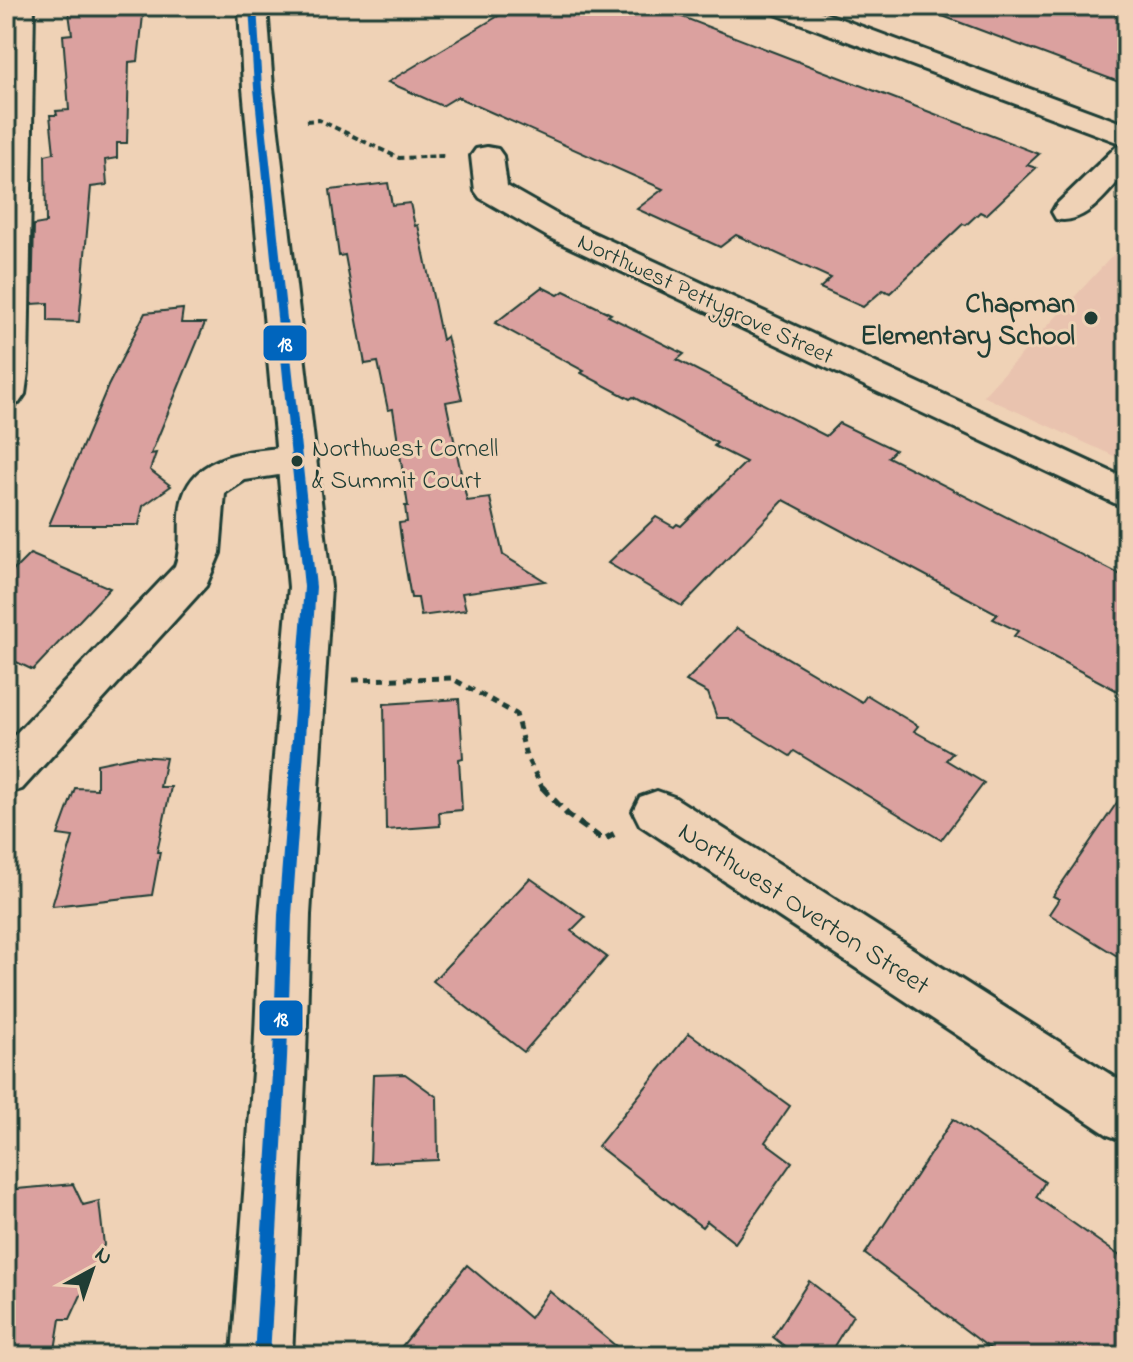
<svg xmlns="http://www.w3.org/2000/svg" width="1133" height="1362" font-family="'Indie Flower',sans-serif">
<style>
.built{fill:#e9c3af}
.building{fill:#dba19f;stroke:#1f3d34;stroke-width:2}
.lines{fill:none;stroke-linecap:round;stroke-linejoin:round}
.minor-casing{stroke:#1f3d34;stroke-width:6}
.major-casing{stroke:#1f3d34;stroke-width:6}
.path-far2{stroke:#1f3d34;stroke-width:4;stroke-dasharray:6 4;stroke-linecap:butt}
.path-far1{stroke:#1f3d34;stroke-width:5;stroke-dasharray:7 6;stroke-linecap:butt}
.path{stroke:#1f3d34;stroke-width:6;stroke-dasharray:10 7;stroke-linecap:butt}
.minor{fill:#efd2b6;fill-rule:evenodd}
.major{fill:#efd2b6;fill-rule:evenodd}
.bus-1-casing{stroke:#efd2b6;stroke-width:6}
.bus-1{fill:#0065bd;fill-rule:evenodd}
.poi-dot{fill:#1f3d34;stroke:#efd2b6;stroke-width:3}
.labels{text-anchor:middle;stroke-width:6;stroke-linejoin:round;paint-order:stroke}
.far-street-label{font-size:24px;fill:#1f3d34;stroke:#efd2b6}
.bus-label{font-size:26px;fill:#1f3d34;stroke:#efd2b6;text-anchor:start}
.poi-label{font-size:28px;font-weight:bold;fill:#1f3d34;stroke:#efd2b6;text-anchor:end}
.street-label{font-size:28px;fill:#1f3d34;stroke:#efd2b6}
.line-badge{stroke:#efd2b6;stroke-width:3}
.badge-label{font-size:22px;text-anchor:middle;font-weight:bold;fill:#fff}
</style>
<rect width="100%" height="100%" fill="#efd2b6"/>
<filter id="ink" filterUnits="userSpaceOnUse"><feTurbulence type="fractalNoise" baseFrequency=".0125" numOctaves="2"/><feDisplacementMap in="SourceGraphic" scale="16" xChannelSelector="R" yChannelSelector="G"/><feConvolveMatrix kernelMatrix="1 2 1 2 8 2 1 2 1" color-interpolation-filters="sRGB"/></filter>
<g filter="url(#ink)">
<polygon class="built" points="1127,240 1127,462 983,396"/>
<g class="building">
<polygon points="68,6 144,6 138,61 129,62 127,143 117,143 117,158 105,160 107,185 91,187 79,322 48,321 48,303 32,304 34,225 46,223 45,155 54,153 50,115 57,115 56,111 69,110 63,35 72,34"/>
<polygon points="515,6 654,6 1039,154 1027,165 1036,168 986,215 980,212 966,225 963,224 890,293 883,290 863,307 820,288 831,278 736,235 720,247 637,209 663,189 457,97 442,106 388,82"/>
<polygon points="933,6 1091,6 1127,19 1127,85 932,12"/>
<polygon points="388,183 392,205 410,203 415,226 418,225 442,340 447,336 462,399 446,402 467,501 490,498 503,555 545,581 462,593 466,610 421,616 418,598 411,598 402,546 399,523 407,522 405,506 408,506 393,409 388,410 378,362 365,364 345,255 339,256 330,190"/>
<polygon points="542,287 558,295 564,291 611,314 608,316 684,354 677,360 826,436 839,423 895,450 888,457 1127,578 1127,696 1014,636 1018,631 993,619 998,614 784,500 682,606 608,563 656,517 674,527 677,524 681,526 746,462 714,446 717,443 633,397 630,399 581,373 584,371 495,323"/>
<polygon points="183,309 181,323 205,323 151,454 156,453 150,470 171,486 143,506 139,525 49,525 108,386 145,313"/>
<polygon points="30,554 110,588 33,670 6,657 6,578"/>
<polygon points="737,628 862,702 867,695 918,726 914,731 953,753 946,760 984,783 941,840 794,751 790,756 728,718 717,718 708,693 686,681"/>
<polygon points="459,699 463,758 459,759 462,810 439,812 440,826 386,830 384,704"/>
<polygon points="136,756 166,758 160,787 171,787 157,852 160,852 152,895 52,906 73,837 58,835 75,788 97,789 97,764"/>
<polygon points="1127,788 1127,962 1049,914 1059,899 1053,896"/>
<polygon points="530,878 585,917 571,931 607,957 524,1052 433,981"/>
<polygon points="689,1033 790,1106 765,1142 792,1162 735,1243 707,1221 702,1227 598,1146"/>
<polygon points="405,1074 437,1097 438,1160 370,1163 373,1075"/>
<polygon points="953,1119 1045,1182 1036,1197 1127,1261 1127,1356 1000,1356 865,1254"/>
<polygon points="73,1184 83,1205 99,1201 104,1245 70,1319 60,1319 54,1356 6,1356 6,1190"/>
<polygon points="467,1265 530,1318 549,1291 628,1356 394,1356"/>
<polygon points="809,1281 853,1315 828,1356 797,1356 773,1337"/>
</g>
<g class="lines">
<defs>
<g id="minor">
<polygon points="6,6 34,6 28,372 25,394 19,403 6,406"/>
<path d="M766,6H806L1127,125V172C1108,191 1086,226 1056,219L1052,212L1056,205L1116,147L1125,145L770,12Z"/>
<polygon points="487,147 498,149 503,156 507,186 572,223 1127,479 1127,509 548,237 480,198 475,191 471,156 476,149"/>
<path d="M298,447L312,450L317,460L312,470L245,480L225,493L220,553L206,586L22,789L6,794V744L175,566C184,543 176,519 183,497C198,450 258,450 298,447Z"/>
<polygon points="657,791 674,797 1127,1085 1127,1142 1108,1135 640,825 633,811 640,797"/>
</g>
<polygon id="major" points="239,6 267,6 273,88 331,587 310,915 306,1058 292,1356 232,1356 254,1058 260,915 289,587 243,88"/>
</defs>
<use href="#minor" class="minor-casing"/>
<use href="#major" class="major-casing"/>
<polyline class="path-far2" points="306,121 319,120 399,158 446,156"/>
<polyline class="path-far1" points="353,680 451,678 516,714 526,756 543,789"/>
<polyline class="path" points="542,787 568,815 603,840 614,834"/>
<use href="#minor" class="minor"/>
<use href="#major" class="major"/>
<defs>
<polygon id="bus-1" points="249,6 257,6 262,88 316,587 292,915 287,1058 270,1356 254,1356 273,1058 278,915 304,587 254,88"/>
</defs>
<use href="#bus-1" class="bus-1-casing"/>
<use href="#bus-1" class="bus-1"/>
</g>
</g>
<g class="poi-dot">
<circle cx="1091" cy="318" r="8"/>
<circle cx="297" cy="461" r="7"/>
</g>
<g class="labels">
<g class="far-street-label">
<text transform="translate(706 298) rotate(25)" y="8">Northwest Pettygrove Street</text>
</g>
<g class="bus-label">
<text x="312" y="456">Northwest Cornell<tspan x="312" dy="32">&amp; Summit Court</tspan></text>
</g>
<g class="poi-label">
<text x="1075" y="312">Chapman<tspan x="1075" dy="32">Elementary School</tspan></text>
</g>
<g class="street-label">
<text transform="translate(805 907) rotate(33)" y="10">Northwest Overton Street</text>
</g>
</g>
<g class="line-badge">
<rect x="262" y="324" width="46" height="38" rx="8" fill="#0065bd"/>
<rect x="258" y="999" width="46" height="38" rx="8" fill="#0065bd"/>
</g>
<g class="badge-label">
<text x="285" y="351">18</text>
<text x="281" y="1026">18</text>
</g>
<rect width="1133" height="1362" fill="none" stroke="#efd2b6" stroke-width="32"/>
<rect x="16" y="16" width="1101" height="1330" fill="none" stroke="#1f3d34" stroke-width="3" filter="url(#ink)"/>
<g transform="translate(92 1270) rotate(40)" stroke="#efd2b6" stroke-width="6" paint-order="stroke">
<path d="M0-6L14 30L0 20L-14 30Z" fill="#1f3d34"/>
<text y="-12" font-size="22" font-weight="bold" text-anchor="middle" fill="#1f3d34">N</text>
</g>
</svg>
